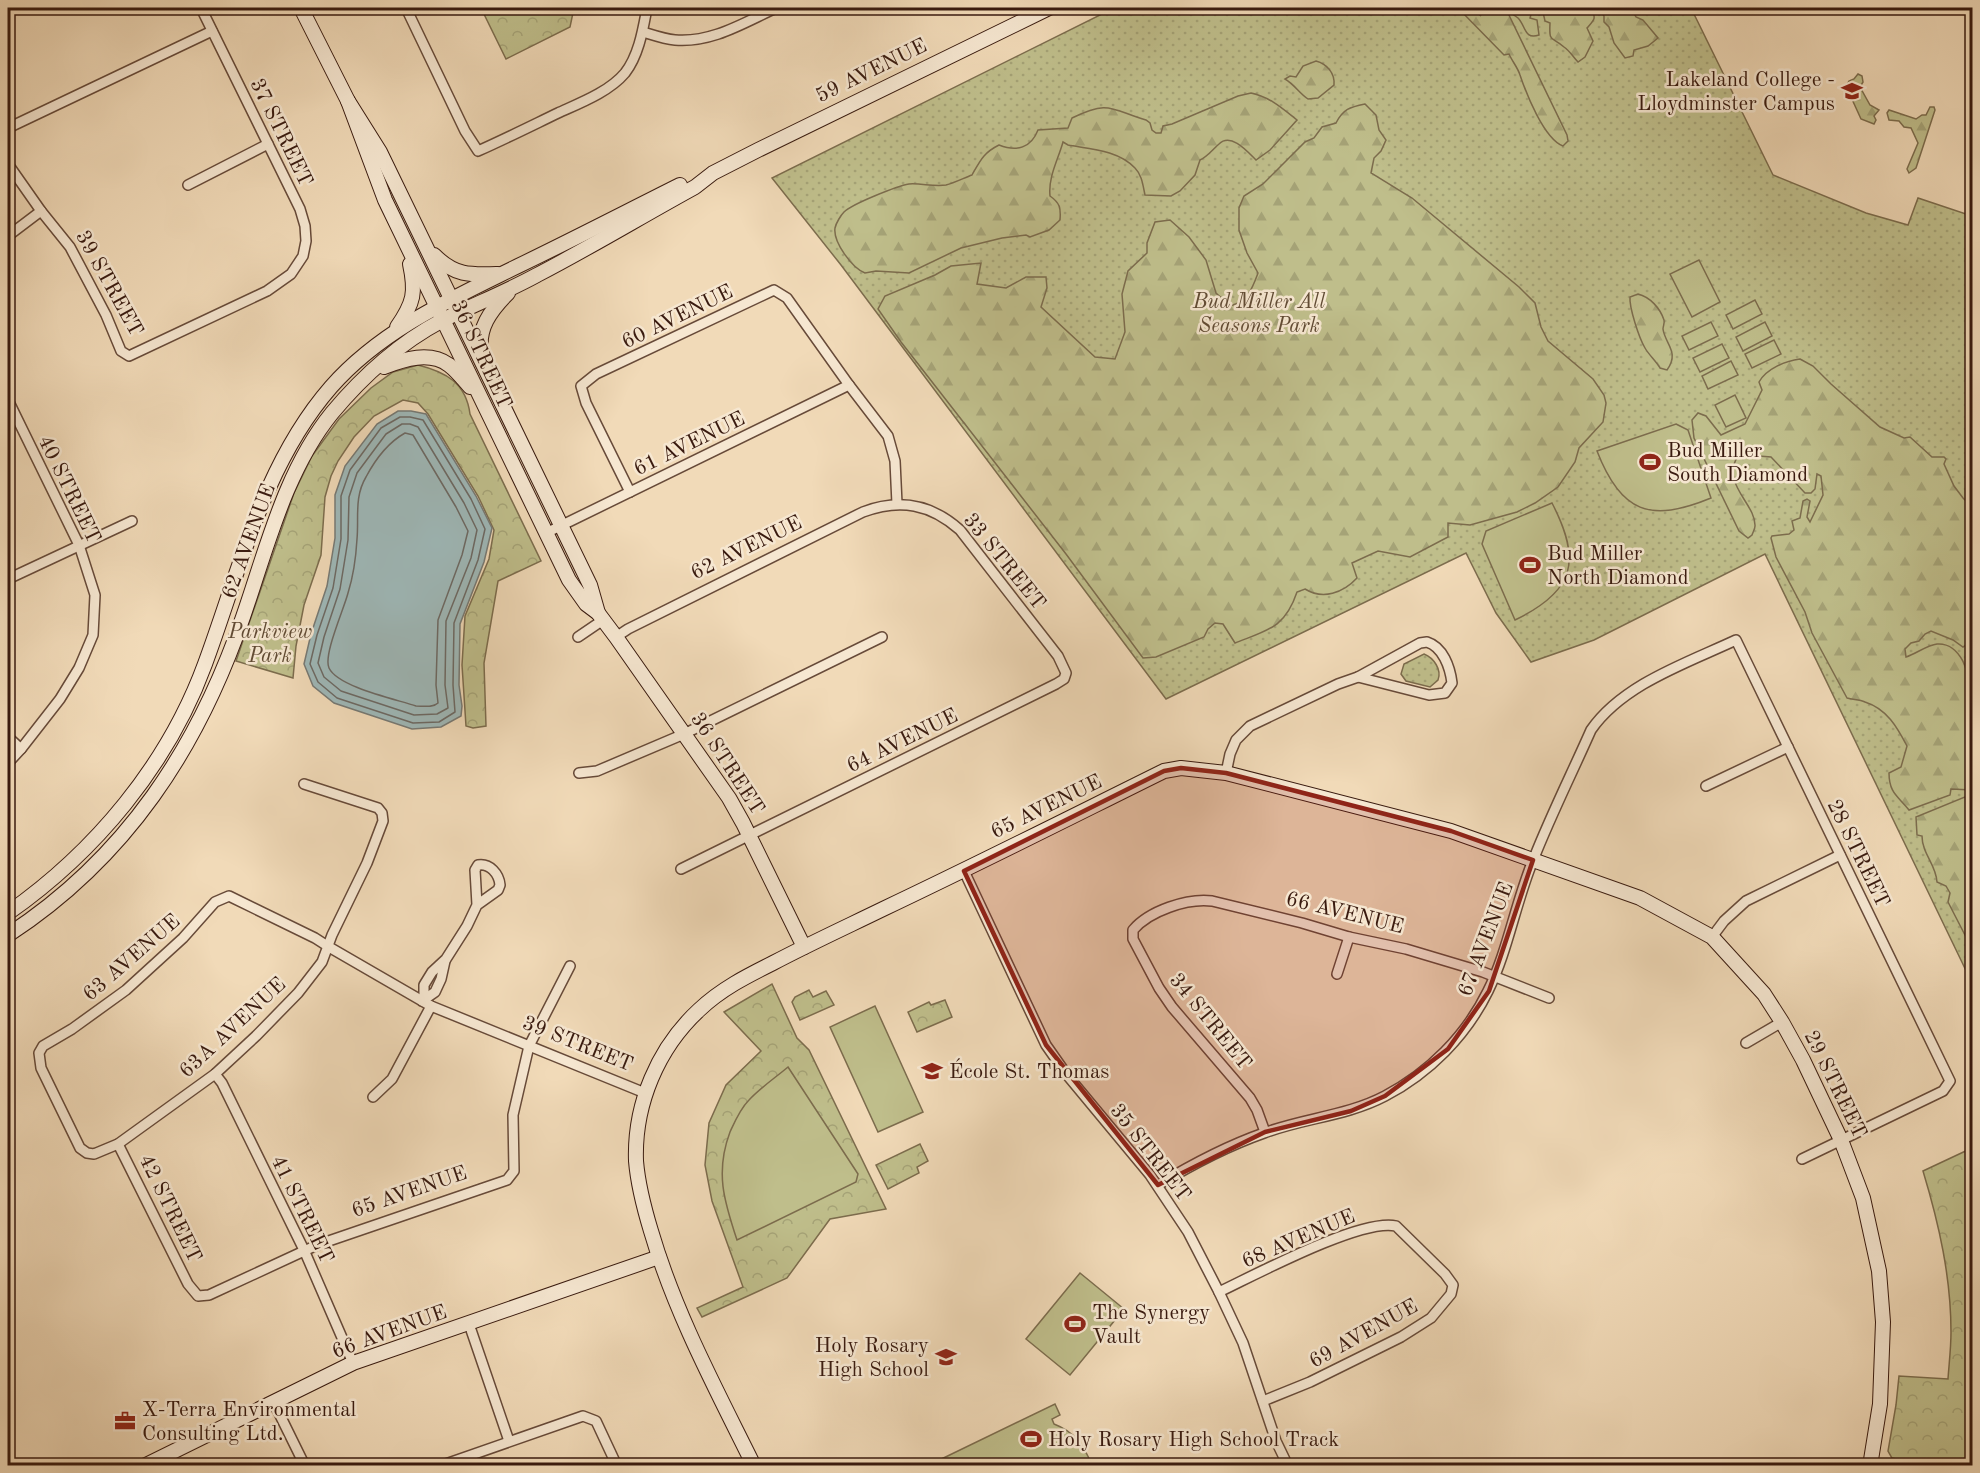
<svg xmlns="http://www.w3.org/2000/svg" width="1980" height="1473" font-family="'Old Standard TT',serif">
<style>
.grass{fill:url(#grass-dots);stroke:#7c6c4d;stroke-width:1.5}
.forest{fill:url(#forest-firs);stroke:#7c6c4d;stroke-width:1.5}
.park{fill:url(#park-crowns);stroke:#7c6c4d;stroke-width:1.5}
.garden{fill:#bfbe8b;stroke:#7c6c4d;stroke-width:1.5}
.water{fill:#9eb8b8;stroke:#767974;stroke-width:1.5}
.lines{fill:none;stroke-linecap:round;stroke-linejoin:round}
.shore{stroke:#6c6964;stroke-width:1.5}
.street-casing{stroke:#674a39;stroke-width:12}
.secondary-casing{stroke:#391a0f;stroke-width:16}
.street{stroke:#f6e7d1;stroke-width:9}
.secondary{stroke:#f6e7d1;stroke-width:14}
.marked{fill:#8f2418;fill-opacity:0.2;stroke:#8f2418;stroke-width:4.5;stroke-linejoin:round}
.labels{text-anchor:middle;stroke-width:5;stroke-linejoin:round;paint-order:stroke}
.street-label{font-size:21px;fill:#391a0f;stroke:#f6e7d1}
.poi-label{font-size:21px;fill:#391a0f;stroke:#f6e7d1;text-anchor:start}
.park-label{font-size:21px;font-style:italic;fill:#614b34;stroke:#f6e7d1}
</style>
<defs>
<pattern id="grass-dots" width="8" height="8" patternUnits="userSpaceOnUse" patternTransform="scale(1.5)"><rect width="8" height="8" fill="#bfbe8b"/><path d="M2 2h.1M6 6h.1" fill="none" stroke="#a5a377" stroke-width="1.8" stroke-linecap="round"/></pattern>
<pattern id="forest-firs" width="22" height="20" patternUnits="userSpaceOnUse" patternTransform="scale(1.5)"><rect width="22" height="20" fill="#bfbe8b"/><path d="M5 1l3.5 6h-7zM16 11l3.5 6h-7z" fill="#a5a377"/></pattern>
<pattern id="park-crowns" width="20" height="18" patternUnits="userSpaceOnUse" patternTransform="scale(1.5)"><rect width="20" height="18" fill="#bfbe8b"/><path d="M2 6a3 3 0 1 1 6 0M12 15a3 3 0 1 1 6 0" fill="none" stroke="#a5a377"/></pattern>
</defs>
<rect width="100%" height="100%" fill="#f1dab8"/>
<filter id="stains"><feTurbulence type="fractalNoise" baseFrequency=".00333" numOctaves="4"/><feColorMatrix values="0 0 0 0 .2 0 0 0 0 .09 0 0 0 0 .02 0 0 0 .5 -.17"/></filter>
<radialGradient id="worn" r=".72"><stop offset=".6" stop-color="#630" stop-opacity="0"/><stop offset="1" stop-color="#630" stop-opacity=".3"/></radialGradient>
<g class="grass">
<polygon points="1114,8 1691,8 1773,175 1866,213 1908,225 1918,198 1972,216 1972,983 1765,554 1594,640 1531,662 1496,613 1466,553 1166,699 841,265 772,178"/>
<path d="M1424,654C1434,658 1442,670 1438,680L1430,687L1406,681L1401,674L1404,664Z"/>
</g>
<g class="forest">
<path d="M1458,8H1471L1481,16L1476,8H1531L1532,11L1530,18L1537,20L1539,35C1524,40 1526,26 1518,18C1514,15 1509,12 1506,9L1567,135L1568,141L1563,146C1544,139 1526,93 1520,75C1518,68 1512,61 1509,54L1504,55Z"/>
<path d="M1542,8H1591C1597,19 1594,20 1587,28L1593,41L1585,57L1578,62C1573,57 1570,51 1564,47C1551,36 1549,43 1550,23L1545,21Z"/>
<polygon points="1599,8 1631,8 1636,17 1643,20 1658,38 1648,46 1634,50 1633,56 1625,58 1614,43 1609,27 1604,22 1604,16"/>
<path d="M1316,61C1327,64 1335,73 1334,85L1318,98L1308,99C1299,93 1295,85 1285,79L1290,76L1296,77L1303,66Z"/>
<polygon points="1858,74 1862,76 1863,82 1860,87 1870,105 1879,110 1874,116 1876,120 1874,124 1861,119 1846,86 1849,81 1854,79"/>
<path d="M1251,93C1270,97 1282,108 1297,120L1270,150L1256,160C1248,152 1231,132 1219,144C1212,150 1208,156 1200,160L1195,175L1180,191L1171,196L1145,195C1143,186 1142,175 1135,168C1118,150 1090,149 1068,145L1063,142C1058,160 1048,177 1050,196C1060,203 1061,208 1060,220L1049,230L1030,237L1026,235L1002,238L961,248L909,273L876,271L865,273C852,268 833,242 835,228C836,223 841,215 844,212C852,204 897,186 909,184C921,183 934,187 946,185C954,183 964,178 972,175C980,161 983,153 999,145C1017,152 1031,148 1038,130L1068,128L1072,118C1109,100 1110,109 1146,120L1150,123L1152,130L1156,133H1161L1163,126L1172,124L1238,96Z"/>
<path d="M1365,104L1376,115L1379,130L1386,140L1381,151L1374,158L1371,173L1412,198L1519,287L1535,303L1541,327L1548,341L1593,379L1604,395L1606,403L1603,422L1579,448L1575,462L1558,487L1535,503L1517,512L1470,525L1448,523V537L1410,557L1378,551L1352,563L1357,578C1343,593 1323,600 1305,589L1297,592C1285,628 1268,630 1235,643L1223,624L1215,623L1208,629L1204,637L1156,657L1143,658L1066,554L901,342L878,309L885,296L935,275L951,266L981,263L977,284L1006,288L1026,277H1046L1047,288L1041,307L1095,357L1115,359L1125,332L1122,294L1128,271L1147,253V243L1155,222L1170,220L1189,237L1206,260L1216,293L1230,306C1248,301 1252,289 1258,273L1247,253L1239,230V208L1244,196L1263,184L1305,142L1314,138L1322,127L1336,123C1343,109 1350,107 1365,104Z"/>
<polygon points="1930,107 1934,107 1935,110 1916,168 1909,173 1907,169 1918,143 1911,128 1904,127 1899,121 1889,120 1887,113 1889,110 1916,119 1922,115 1926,115"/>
<path d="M1638,294C1650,297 1660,308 1664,320C1665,323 1663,326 1663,329C1665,344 1680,352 1667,370L1660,368C1656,361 1649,355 1645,348C1639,338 1629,307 1630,297Z"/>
<path d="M1800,359L1813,366L1831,384L1880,427L1904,438L1910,437L1932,457H1944L1946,459L1944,464L1954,486L1963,498L1972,507V625L1967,631V644L1963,647L1953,640L1931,631L1925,634L1919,641L1911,643L1905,649L1906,657C1916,654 1927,645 1937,644C1960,642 1973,675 1967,694L1972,704V790L1951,789L1950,795L1909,810C1898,796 1889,793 1889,773L1901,767L1907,746C1897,727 1887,709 1865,702C1859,699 1853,700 1847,698L1812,633L1805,612L1776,557L1771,538L1772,536L1789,534L1794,530L1792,521L1800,518L1803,501L1807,499L1810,501L1807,517L1810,522L1823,495L1821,476L1817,474L1815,489L1811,493H1805L1771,457L1746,455L1738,456C1720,483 1756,504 1755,526C1755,529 1753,532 1752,535L1748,538L1739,531L1694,438L1692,420L1698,413L1706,416L1721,435L1745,424L1762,390L1759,382C1766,369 1785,361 1800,359Z"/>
<path d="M1972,794V941L1967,939L1948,902L1950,893L1946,886L1937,882C1936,864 1922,854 1922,836L1917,835L1916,817Z"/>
</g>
<g class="park">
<polygon points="481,8 574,8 570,27 506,59"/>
<path d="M418,365C446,372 466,383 470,414L541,561L498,581L484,663L486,726L473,728L466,726L462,665L465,616L489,559L494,530L478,496L428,414L418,403L403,400L374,416L354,437L338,461L331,476L325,497L321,555L304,605L296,646L293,678L236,661L294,493L312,456L339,419L371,388L393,372Z"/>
<polygon points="772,984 797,1038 809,1050 886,1209 830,1219 787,1278 702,1317 697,1308 743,1287 712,1201 705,1165 709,1123 726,1085 761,1051 724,1012"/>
<polygon points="809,990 813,997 826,991 834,1005 800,1020 792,1002 795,997"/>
<polygon points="945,1000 952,1017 917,1032 908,1012 929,1002 931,1005"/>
<polygon points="920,1144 928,1161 917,1167 919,1173 888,1189 876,1165"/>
<path d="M1972,1148V1465H1920L1892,1458L1888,1451L1896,1405L1899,1376L1948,1379C1949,1364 1951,1348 1951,1332C1951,1277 1939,1224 1923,1171Z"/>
</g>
<g class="garden">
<polygon points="1699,260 1720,302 1692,317 1670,274"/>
<polygon points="1755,300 1762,314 1733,329 1726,315"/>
<polygon points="1711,322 1718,336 1689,350 1682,336"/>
<polygon points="1765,322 1772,336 1743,351 1736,337"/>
<polygon points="1774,340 1781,354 1752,368 1745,354"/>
<polygon points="1722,344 1729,358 1700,372 1693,358"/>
<polygon points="1731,361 1738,375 1708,389 1702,376"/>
<polygon points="1735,395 1746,418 1726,427 1715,405"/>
<path d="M1676,424L1688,430L1711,498C1650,523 1621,513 1597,451Z"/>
<path d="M1552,503C1582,561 1575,591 1515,620L1482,544L1486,531Z"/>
<polygon points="875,1006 923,1112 878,1132 830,1027"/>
<path d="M788,1067L858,1174L856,1182L737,1240C724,1201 715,1172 730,1132C735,1121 740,1109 749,1100C760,1088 775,1078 788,1067Z"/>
<polygon points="1080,1273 1124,1309 1070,1375 1026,1339"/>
<path d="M1055,1404L1060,1415L1052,1419L1054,1424C1075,1432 1084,1446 1092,1465H929Z"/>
</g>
<polygon class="water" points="398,411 411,411 426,414 476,496 492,528 484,562 460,624 459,685 462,706 461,716 441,727 412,729 334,703 313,686 304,664 311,634 327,586 335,538 335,495 345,466 377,424"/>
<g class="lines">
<g class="shore">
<polygon points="400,417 410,417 423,420 471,499 485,529 478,560 454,623 453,685 455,712 439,722 413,723 337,698 318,682 310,664 317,635 333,588 341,539 341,496 350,470 381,428"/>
<polygon points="402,424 410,424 418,427 464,503 477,530 471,558 446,621 445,685 448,708 437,714 414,715 341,691 324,677 318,663 324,637 340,589 348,540 349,497 357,473 386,434"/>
<path d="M405,433L413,435L456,507L468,531L462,555L438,620L436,685L438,703C433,708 423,706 416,706C395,699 338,687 329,668C323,655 344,609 348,593C353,577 356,557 357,539C359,518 354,497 366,477C375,460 389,442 405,433Z"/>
</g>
<defs>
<g id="street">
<path d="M406,8L465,131L478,151C505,139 531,126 558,113C580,103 609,92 625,73C639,55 643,29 647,8"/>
<path d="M643,32C653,35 664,39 675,40C712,43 743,23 776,8"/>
<polyline points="8,128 212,31"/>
<polyline points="8,164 41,211 70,247 106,315 121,351 129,356 267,291 291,274 303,256 306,241 305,226 300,209 201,8"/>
<polyline points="188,185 268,144"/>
<polyline points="8,236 41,211"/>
<polyline points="8,400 79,545 95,595 93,635 79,668 60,699 21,749 8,763"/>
<polyline points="630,492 586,403 581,386 596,374 774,290 787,298 849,385 888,436 895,461 897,504"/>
<polyline points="546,533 849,385"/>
<polyline points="8,579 132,521"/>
<polyline points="578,637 603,620"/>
<path d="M616,637L628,629L863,512C900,498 931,504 960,530L1058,656L1066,673L1064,679L1056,684L681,869"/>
<path d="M1427,642C1443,647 1450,667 1452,683L1445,693L1429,695L1358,677L1420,643Z"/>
<polyline points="8,737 21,749"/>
<polyline points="579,773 597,771 684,734 882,637"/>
<polyline points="1226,773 1230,754 1236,740 1250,726 1338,684 1358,677"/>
<polyline points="304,784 378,808 382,813 383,821 367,863 332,935 322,962 298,993 256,1036 215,1074 118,1144 94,1154 87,1153 80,1148 41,1068 39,1053 43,1046 72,1029 126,990 183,938 215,902 229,896 315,938 329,947 431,1006 645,1093"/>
<polyline points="1706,786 1788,747"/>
<polyline points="964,871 1046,1045 1067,1075 1150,1175 1188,1232 1219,1292 1243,1343 1276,1441 1288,1466"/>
<polyline points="1712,937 1724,921 1746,901 1840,855"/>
<polyline points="1337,974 1349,937"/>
<path d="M424,998V985L432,972L446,959L467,926L477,905L498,890L500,885C499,874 490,863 478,865L475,870L477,905"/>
<polyline points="422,1001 435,992 441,979 445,961"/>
<polyline points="1746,1043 1782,1022"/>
<polyline points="215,1074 222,1083 304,1250 353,1363"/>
<polyline points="373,1097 392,1079 431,1006"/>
<path d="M1265,1132L1257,1110L1250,1098L1172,1007L1159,988L1133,939V930C1149,911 1187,898 1212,901L1302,923L1349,937L1406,949L1483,972L1549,998"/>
<polyline points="118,1144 188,1284 198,1296 209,1295 317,1245 507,1180 514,1171 513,1115 529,1046 570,966"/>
<path d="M1158,1185C1191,1165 1227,1146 1264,1133C1304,1118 1347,1116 1385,1096C1429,1073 1466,1036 1488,991C1508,951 1516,900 1534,858C1551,815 1572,773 1591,730C1623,684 1687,663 1736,640L1950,1081L1943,1091L1802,1159"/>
<path d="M1219,1292C1255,1275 1361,1218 1396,1226L1445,1274L1453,1285L1451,1294L1431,1318L1401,1337L1310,1382L1263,1401"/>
<polyline points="469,1324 509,1441"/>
<polyline points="274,1403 305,1466"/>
<polyline points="440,1466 583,1416 596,1421 617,1466"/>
</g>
<g id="secondary">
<polyline points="301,8 348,101 380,152 590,585 598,613"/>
<polyline points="348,101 385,200 569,580 586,604 598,613 616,637 729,798 743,823 804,947"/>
<path d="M434,255C455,276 470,275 498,274"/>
<path d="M397,327C414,303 416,292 410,264"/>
<path d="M482,355C476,329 491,310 508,293"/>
<path d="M384,367C404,359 430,351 449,365C457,371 464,380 470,387"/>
<path d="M8,913C95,852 168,765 205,664C240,570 263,465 331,387C381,330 451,299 518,266C572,240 626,212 680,185"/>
<path d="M8,935C126,858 198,748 243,617C267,548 285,471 332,413C362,377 400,343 441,321C473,305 506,292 537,275C591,247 642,216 695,187L713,173L758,150L1049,8"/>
<polyline points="144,1466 353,1363 659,1257"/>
<path d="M754,1466C716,1389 675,1313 651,1231C644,1208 638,1185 636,1161C634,1104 658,1048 699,1010C721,989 747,976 773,963C809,944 846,927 883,909C978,864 1071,817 1164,771L1181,768L1226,773L1451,831L1640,898L1712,937L1764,994L1782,1022L1803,1060L1841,1140L1863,1198L1879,1271L1883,1322L1880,1404L1870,1466"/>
</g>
</defs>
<use href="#street" class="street-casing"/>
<use href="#secondary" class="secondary-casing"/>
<use href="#street" class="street"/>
<use href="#secondary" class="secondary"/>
</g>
<path class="marked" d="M1181,768L1226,773L1451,831L1533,860L1489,991L1448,1049L1385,1096L1351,1111L1265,1132L1158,1185L1046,1045L964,871L1164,771Z"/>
<defs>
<symbol id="university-bare" viewBox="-9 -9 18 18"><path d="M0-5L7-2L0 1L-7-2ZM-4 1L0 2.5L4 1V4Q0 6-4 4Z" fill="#8f2418" stroke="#f6e7d1" stroke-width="2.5" paint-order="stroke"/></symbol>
<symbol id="stadium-bare" viewBox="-9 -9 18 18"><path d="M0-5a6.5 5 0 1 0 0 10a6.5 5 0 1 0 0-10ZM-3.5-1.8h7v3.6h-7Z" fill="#8f2418" stroke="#f6e7d1" stroke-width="2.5" paint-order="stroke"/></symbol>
<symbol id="school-bare" viewBox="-9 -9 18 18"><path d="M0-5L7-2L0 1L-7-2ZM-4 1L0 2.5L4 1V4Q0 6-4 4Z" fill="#8f2418" stroke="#f6e7d1" stroke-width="2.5" paint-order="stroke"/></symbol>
<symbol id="office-bare" viewBox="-9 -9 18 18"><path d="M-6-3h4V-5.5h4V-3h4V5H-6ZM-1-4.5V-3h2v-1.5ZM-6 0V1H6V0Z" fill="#8f2418" stroke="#f6e7d1" stroke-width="2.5" paint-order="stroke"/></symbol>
</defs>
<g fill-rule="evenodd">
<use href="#university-bare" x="1837" y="76" width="30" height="30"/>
<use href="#stadium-bare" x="1635" y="447" width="30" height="30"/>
<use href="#stadium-bare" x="1515" y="550" width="30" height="30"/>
<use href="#school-bare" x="917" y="1056" width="30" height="30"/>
<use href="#stadium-bare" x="1060" y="1309" width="30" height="30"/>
<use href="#school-bare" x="931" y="1342" width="30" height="30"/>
<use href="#office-bare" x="110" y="1406" width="30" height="30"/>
<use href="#stadium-bare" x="1016" y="1424" width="30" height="30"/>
</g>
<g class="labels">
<g class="street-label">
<text transform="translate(871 70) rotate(-26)" y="7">59 AVENUE</text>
<text transform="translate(282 132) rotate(64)" y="7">37 STREET</text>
<text transform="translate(110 283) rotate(61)" y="7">39 STREET</text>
<text transform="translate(677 316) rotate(-26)" y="7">60 AVENUE</text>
<text transform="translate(482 354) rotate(65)" y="7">36 STREET</text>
<text transform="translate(689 443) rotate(-26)" y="7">61 AVENUE</text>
<text transform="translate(70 489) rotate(64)" y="7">40 STREET</text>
<text transform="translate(248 541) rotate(-70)" y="7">62 AVENUE</text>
<text transform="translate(746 547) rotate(-26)" y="7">62 AVENUE</text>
<text transform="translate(1005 561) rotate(51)" y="7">33 STREET</text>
<text transform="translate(902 740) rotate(-26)" y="7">64 AVENUE</text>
<text transform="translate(728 763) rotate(57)" y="7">36 STREET</text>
<text transform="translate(1046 806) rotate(-26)" y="7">65 AVENUE</text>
<text transform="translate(1859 853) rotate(64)" y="7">28 STREET</text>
<text transform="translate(1345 912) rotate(14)" y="7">66 AVENUE</text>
<text transform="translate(1485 939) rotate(-69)" y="7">67 AVENUE</text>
<text transform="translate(131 957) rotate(-41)" y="7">63 AVENUE</text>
<text transform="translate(1211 1021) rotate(51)" y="7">34 STREET</text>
<text transform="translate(232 1027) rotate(-43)" y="7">63A AVENUE</text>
<text transform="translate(578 1043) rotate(22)" y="7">39 STREET</text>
<text transform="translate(1836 1084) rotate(64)" y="7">29 STREET</text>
<text transform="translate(1151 1152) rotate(52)" y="7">35 STREET</text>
<text transform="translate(409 1191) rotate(-19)" y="7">65 AVENUE</text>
<text transform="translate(171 1208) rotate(64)" y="7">42 STREET</text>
<text transform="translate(303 1209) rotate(64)" y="7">41 STREET</text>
<text transform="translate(1298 1238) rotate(-23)" y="7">68 AVENUE</text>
<text transform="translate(389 1331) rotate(-20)" y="7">66 AVENUE</text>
<text transform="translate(1363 1333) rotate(-29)" y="7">69 AVENUE</text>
</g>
<g class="poi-label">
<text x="1835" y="86" text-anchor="end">Lakeland College -<tspan x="1835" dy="24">Lloydminster Campus</tspan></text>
<text x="1667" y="457">Bud Miller<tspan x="1667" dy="24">South Diamond</tspan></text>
<text x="1547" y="560">Bud Miller<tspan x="1547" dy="24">North Diamond</tspan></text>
<text x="949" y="1078">École St. Thomas</text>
<text x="1092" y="1319">The Synergy<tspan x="1092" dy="24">Vault</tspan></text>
<text x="929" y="1352" text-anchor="end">Holy Rosary<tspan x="929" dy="24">High School</tspan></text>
<text x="142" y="1416">X-Terra Environmental<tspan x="142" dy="24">Consulting Ltd.</tspan></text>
<text x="1048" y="1446">Holy Rosary High School Track</text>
</g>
<g class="park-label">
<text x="1259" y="308">Bud Miller All<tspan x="1259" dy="24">Seasons Park</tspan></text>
<text x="270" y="638">Parkview<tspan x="270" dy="24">Park</tspan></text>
</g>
</g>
<rect width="1980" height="1473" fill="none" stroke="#f1dab8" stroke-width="30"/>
<rect x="9" y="9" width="1962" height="1455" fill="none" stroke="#391a0f" stroke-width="3"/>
<rect x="15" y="15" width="1950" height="1443" fill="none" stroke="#391a0f" stroke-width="1.5"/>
<rect width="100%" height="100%" filter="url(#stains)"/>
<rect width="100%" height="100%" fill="url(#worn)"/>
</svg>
